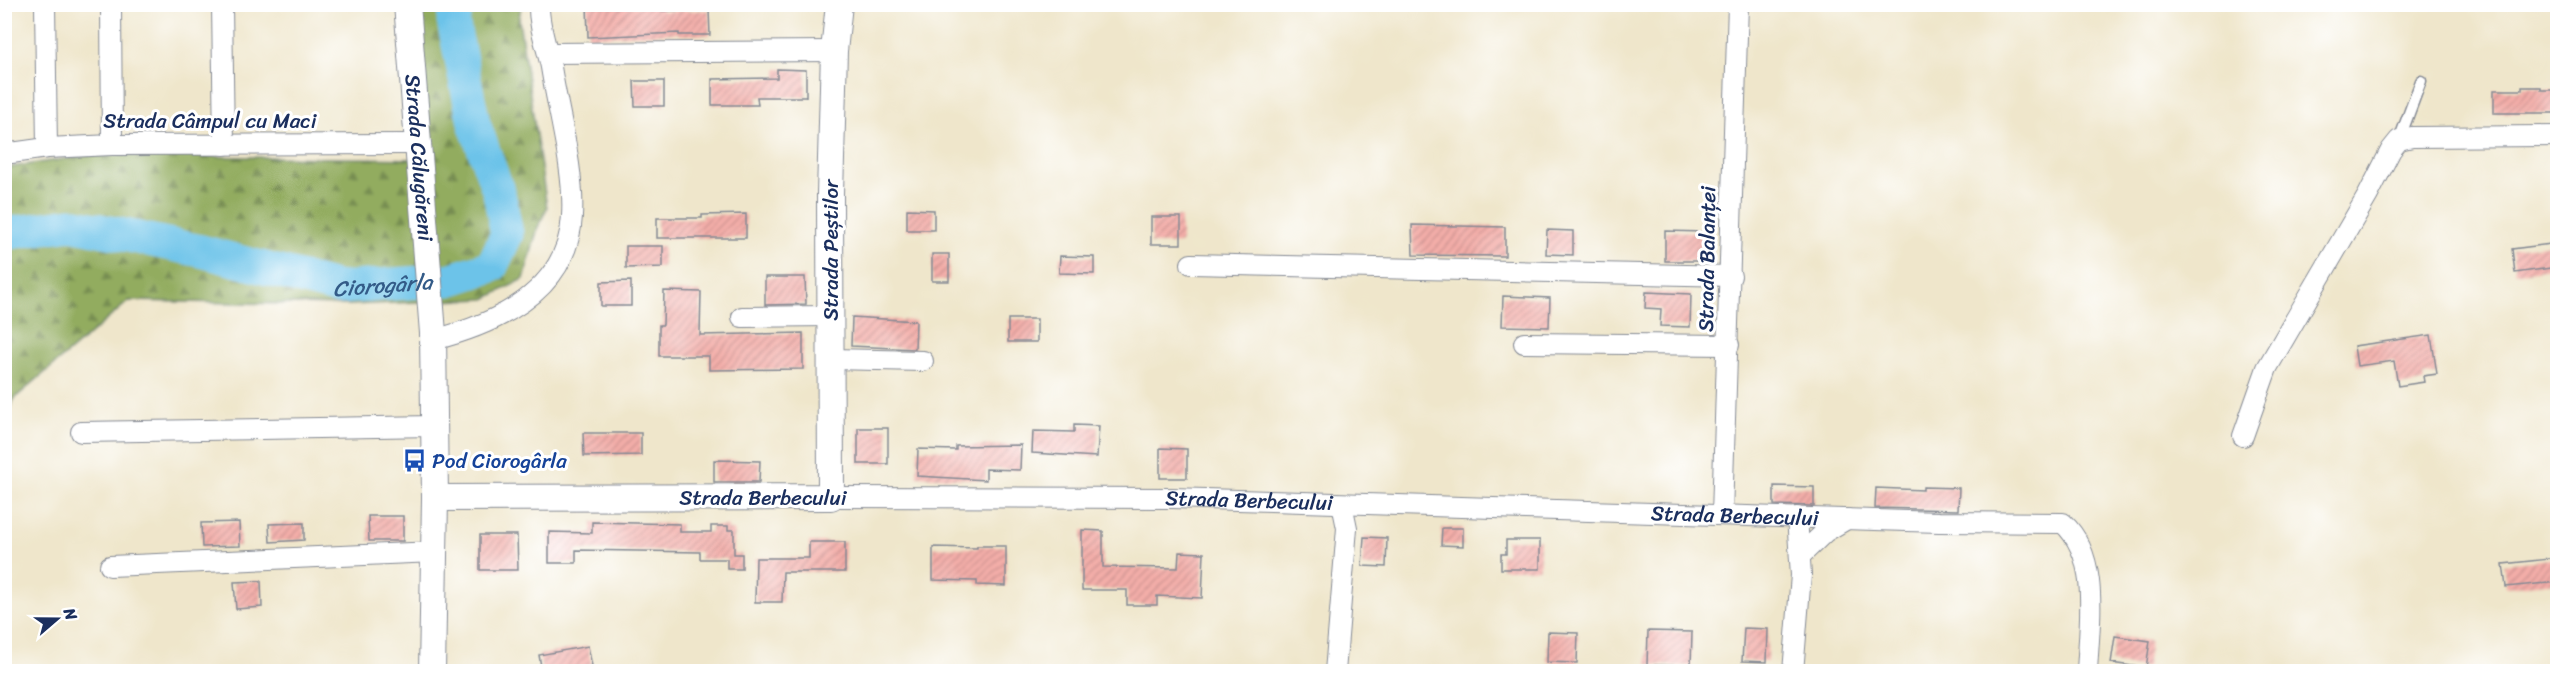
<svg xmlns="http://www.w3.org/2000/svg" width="2562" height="676" font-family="Sriracha,sans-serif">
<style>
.forest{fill:url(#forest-firs);stroke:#566e5e;stroke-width:1.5}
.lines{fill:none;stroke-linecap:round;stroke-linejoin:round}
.river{stroke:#6cc3e9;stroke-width:33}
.building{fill:url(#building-hatch)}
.service-casing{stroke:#858a94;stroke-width:13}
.minor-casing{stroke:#858a94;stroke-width:22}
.tertiary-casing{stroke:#858a94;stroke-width:28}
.service{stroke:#fff;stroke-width:10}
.minor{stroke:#fff;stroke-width:20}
.tertiary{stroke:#fff;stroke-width:26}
.labels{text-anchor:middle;stroke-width:6;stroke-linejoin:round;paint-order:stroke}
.street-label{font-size:21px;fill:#1b2f5e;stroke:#fff}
.transit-label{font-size:21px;fill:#164399;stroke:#fff;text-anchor:start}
.water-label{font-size:22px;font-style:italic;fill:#335b88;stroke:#fff}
</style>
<defs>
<pattern id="forest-firs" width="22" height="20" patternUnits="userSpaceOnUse" patternTransform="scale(1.5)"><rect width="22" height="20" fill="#92ac5e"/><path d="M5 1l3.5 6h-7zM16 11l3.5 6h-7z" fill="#768c51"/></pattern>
<pattern id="building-hatch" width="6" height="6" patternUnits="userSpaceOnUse" patternTransform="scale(1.5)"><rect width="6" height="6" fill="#f4aea9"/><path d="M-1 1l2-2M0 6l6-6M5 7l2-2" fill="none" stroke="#c58e8d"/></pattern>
</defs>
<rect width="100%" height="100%" fill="#fff"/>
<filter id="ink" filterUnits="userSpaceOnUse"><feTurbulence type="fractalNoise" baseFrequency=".0167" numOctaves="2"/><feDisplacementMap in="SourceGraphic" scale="12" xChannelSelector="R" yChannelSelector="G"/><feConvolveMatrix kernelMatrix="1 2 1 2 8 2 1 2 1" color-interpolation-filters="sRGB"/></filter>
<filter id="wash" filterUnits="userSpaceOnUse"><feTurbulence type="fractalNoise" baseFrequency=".008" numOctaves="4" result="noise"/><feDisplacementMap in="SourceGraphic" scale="24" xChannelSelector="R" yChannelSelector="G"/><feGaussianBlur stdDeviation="1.35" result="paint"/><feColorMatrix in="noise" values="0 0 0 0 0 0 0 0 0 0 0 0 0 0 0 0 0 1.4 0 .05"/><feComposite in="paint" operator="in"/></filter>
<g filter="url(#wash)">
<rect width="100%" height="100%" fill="#efe6cb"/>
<polygon class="forest" points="411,5 521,5 519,20 547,208 538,227 524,279 485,299 348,305 129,301 15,398 5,417 5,168 90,155 424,159"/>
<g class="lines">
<path class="river" id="s1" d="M4,234L71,224L201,251L339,288L449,280L492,266L507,234L499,193L474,123L453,21L458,4"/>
</g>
<g id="blocks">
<g class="building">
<polygon points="587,4 616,4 616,7 661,6 662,11 709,10 710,35 679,35 679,33 588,37"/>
<polygon points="777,69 806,70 806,97 757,97 758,105 712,105 712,79 777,78"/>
<polygon points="634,81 664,81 664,106 635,106"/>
<polygon points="2522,87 2541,87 2541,90 2558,90 2558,113 2494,113 2494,90 2522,90"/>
<polygon points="907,209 934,210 934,230 907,230"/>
<polygon points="746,214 746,238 657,238 657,218 702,218 702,215"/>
<rect x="1151" y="217" width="30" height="27"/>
<polygon points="1412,225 1505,227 1505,256 1413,255"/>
<polygon points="1547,230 1573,231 1573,255 1546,254"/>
<polygon points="1665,231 1705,232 1704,261 1665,261"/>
<polygon points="2558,243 2558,267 2515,273 2512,249"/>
<polygon points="626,246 663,246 663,267 626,268"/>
<rect x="932" y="254" width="17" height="27"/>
<polygon points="1060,256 1094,257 1094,274 1059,273"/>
<polygon points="765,277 805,277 806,304 765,305"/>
<polygon points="631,281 631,306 601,306 601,282"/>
<polygon points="664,291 701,292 700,335 803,333 803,369 709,370 709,356 659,356 659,325 663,325"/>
<polygon points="1646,292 1691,294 1690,327 1660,326 1661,309 1645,308"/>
<polygon points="1503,296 1550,298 1549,327 1502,326"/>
<polygon points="852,317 916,321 915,349 851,346"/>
<rect x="1008" y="319" width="29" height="23"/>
<polygon points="2431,335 2437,374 2423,376 2424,382 2398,386 2394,361 2357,366 2354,346"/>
<polygon points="1074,425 1099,426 1097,457 1032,453 1033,431 1074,432"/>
<rect x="858" y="428" width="30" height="36"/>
<polygon points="583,433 641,433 641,455 584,456"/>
<polygon points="1021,445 1020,470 986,469 986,480 917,476 918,449 956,450 956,446"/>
<polygon points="1160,448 1187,449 1187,478 1160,478"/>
<polygon points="714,460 760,461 759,482 714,482"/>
<polygon points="1774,486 1814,487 1814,506 1774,505"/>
<polygon points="1923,487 1959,488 1958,510 1875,508 1876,488 1923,490"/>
<polygon points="368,516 403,516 403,541 369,541"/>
<polygon points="239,522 240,546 202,547 201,523"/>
<polygon points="592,522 680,524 680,532 711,532 711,526 728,526 728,530 734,530 734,554 742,554 742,569 727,569 727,559 700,559 700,552 576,550 576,563 549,563 549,532 592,533"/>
<polygon points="304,523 304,540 270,542 269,524"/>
<polygon points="1442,528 1463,528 1463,546 1441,545"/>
<polygon points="1082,530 1103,531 1103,567 1178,568 1179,552 1204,553 1202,598 1157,596 1157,605 1127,605 1127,590 1082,590"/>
<polygon points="480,535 517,535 518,570 480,570"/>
<polygon points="1364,537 1387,538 1386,567 1362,566"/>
<polygon points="1506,540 1540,540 1540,569 1501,569 1501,554 1506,554"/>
<polygon points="809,542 845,542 845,572 783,572 782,602 755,602 756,558 809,558"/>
<polygon points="977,546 1006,546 1006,586 977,585 977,581 933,580 933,547 977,548"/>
<polygon points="2558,558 2558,582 2506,587 2503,564"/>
<polygon points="261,581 262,607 236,609 234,582"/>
<polygon points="1744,628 1768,629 1767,662 1742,661"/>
<polygon points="1648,631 1692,632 1691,666 1647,665"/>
<polygon points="1548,632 1578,633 1577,663 1547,662"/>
<polygon points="2115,636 2150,641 2146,668 2111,663"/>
<polygon points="588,646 592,666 559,672 542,672 539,655"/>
</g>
</g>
</g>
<g filter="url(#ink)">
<use href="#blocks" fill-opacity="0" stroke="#858a94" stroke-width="1.5"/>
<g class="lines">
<defs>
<polyline id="service" points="2399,140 2421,81"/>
<g id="minor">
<polyline points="45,4 47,148"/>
<polyline points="111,4 112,145"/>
<polyline points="222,4 224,145"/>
<polyline points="548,53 834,51"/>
<polyline points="4,154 47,148 112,145 416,144"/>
<polyline points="1191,264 1731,276"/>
<polyline points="742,317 831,316"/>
<path d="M433,340C496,324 568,292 572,216C575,171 558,112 551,67C547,47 538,25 539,4"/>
<polyline points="1524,343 1729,345"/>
<polyline points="831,359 923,361"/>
<polyline points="81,432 434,426"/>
<polyline points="2243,436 2267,368 2368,195 2391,150 2399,140 2412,137 2558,136"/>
<path id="s2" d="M831,497L1172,498L1939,522L2063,523C2101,558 2089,624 2087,672"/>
<polyline points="1722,515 1738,4"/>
<polyline points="1800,556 1825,532 1847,519"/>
<polyline points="110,566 435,552"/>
<polyline points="1335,672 1347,528 1342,504"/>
<polyline points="1793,672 1801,575 1797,517"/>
</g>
<g id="tertiary">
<path id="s3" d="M407,4L433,333L435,498L432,672"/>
<polyline points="435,498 831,497 830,194 834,51 839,4"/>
</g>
</defs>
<use href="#service" class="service-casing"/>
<use href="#minor" class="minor-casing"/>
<use href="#tertiary" class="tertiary-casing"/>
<use href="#service" class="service"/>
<use href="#minor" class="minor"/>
<use href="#tertiary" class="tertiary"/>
</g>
</g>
<defs>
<symbol id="bus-bare" viewBox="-9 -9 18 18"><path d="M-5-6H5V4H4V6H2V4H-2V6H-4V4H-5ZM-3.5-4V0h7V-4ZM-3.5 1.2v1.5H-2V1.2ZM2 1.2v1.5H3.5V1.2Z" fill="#1a4fb4" stroke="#fff" stroke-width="2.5" paint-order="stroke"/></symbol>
</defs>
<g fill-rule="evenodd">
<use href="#bus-bare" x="398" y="444" width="33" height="33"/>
</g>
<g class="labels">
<g class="street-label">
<text x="210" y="128">Strada Câmpul cu Maci</text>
<text dy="7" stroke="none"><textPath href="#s3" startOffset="154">Strada Călugăreni</textPath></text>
<text transform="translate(831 250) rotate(-90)" y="7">Strada Peștilor</text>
<text transform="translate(1707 259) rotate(-89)" y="7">Strada Balanței</text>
<text x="763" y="505">Strada Berbecului</text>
<text dy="7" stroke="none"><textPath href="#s2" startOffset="418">Strada Berbecului</textPath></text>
<text dy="7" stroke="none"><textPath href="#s2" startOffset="904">Strada Berbecului</textPath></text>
</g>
<g class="transit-label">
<text x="432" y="468">Pod Ciorogârla</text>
</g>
<g class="water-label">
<text dy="8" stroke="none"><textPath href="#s1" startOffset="387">Ciorogârla</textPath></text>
</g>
</g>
<rect width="2562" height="676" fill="none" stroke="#fff" stroke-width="24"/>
<g transform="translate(57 619) rotate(70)" stroke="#ffffff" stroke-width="4.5" paint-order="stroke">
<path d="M0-4.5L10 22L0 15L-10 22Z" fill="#1b2f5e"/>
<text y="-9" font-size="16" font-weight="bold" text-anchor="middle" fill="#1b2f5e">N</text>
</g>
</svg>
